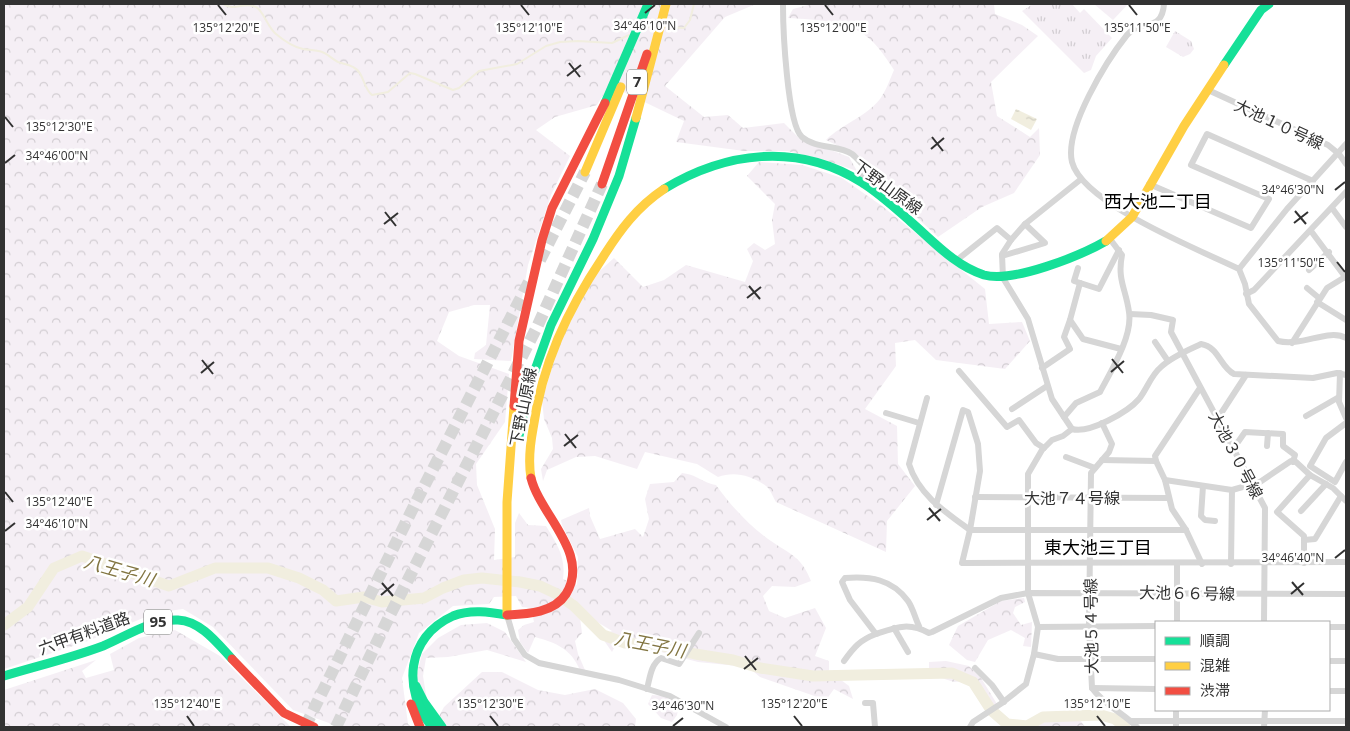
<svg xmlns="http://www.w3.org/2000/svg" width="1350" height="731" font-family="'Open Sans','Noto Sans JP',sans-serif">
<style>
.forest{fill:url(#forest-crowns)}
.park{fill:url(#park-tufts)}
.pitch{fill:#f5eff5}
.water{fill:url(#water-ripples)}
.lines{fill:none;stroke-linecap:round;stroke-linejoin:round}
.stream{stroke:#f1eedf;stroke-width:2}
.river{stroke:#f1eedf;stroke-width:11}
.highway-tunnel{stroke:#d6d6d6;stroke-width:12;stroke-dasharray:12 6;stroke-linecap:butt}
.street{stroke:#d6d6d6;stroke-width:6}
.fast{stroke:#16e098;stroke-width:9}
.slow{stroke:#ffcf43;stroke-width:9}
.jam{stroke:#f24e42;stroke-width:9}
.ticks{fill:none;stroke:#323232;stroke-width:2}
.labels{text-anchor:middle;stroke-width:5;stroke-linejoin:round;paint-order:stroke}
.shield{fill:#fff;stroke:#707070;stroke-width:1}
.shield-label{font-size:15px;font-weight:bold;fill:#323232}
.street-label{font-size:16px;fill:#323232;stroke:#fff}
.neighbourhood-label{font-size:18px;fill:#000;stroke:#fff}
.water-label{font-size:18px;font-style:italic;fill:#827541;stroke:#fff}
.ticks-label{font-size:12px;text-anchor:middle;fill:#323232;stroke:#fff;stroke-width:5;stroke-linejoin:round;paint-order:stroke}
</style>
<defs>
<pattern id="forest-crowns" width="20" height="18" patternUnits="userSpaceOnUse" patternTransform="scale(1.25)"><rect width="20" height="18" fill="#f5eff5"/><path d="M2 6a3 3 0 1 1 6 0M12 15a3 3 0 1 1 6 0" fill="none" stroke="#d2cdd2"/></pattern>
<pattern id="park-tufts" width="24" height="20" patternUnits="userSpaceOnUse" patternTransform="scale(1.25)"><rect width="24" height="20" fill="#f5eff5"/><path d="M3 7l-1-3M5 7V3M7 7l1-3M15 17l-1-3M17 17v-4M19 17l1-3" fill="none" stroke="#d2cdd2"/></pattern>
<pattern id="water-ripples" width="26" height="14" patternUnits="userSpaceOnUse" patternTransform="scale(1.25)"><rect width="26" height="14" fill="#f1eedf"/><path d="M2 4q2-2 4 0t4 0M15 11q2-2 4 0t4 0" fill="none" stroke="#cfcdc0"/></pattern>
</defs>
<rect width="100%" height="100%" fill="#fff"/>
<g class="forest">
<path d="M4,4H756L725,17L665,86L704,117L728,115L743,128L784,123L799,138L849,157L857,171L825,160L787,151H744L676,142L684,121L609,85L597,105L555,117L536,130L570,156L551,195L528,265L511,361L474,359L475,353L486,345L490,305H474L449,312L437,341L459,356L509,374L505,422L476,464L477,485L495,529L494,560L515,557V523L519,513L528,525L546,526C557,544 566,557 563,579L577,585L578,557L562,525L561,520L589,508L590,516L600,539L635,529L643,537L649,519L645,499L650,484L674,482L682,473C698,475 701,482 716,485C730,505 753,530 774,543C792,555 802,558 811,581L795,587L772,586L763,596L769,611L785,618L815,608L826,628L815,656L829,661V671L849,686L853,699L834,689L826,700L760,677L748,667L698,662L664,653L621,635L612,652L605,642L606,633L612,631L594,620L580,618L582,633L575,641L578,654L585,670H580C571,649 557,643 535,637L528,653L520,642L518,630L524,625L534,622L531,608L522,607L516,596L494,597L489,604L453,606L419,633L402,678L408,724L411,727H340L293,710L213,627L183,609L155,613L88,641L4,669Z"/>
<path d="M812,4H994L995,14L1022,25L1038,36L991,82L997,116L1030,137L1039,128L1040,155L1014,193L982,207L938,237L898,200L871,182L866,174L863,158L826,140C842,124 866,117 880,99C886,91 890,79 894,70C888,61 881,50 873,42C852,20 817,20 788,18L793,9Z"/>
<path d="M759,162L802,165L842,178L882,206L985,289L989,324L1022,322L1030,341L1005,369L936,360L915,340L895,343L896,366L865,409L897,426L898,464L915,486L887,521L886,552L776,502C773,497 770,489 766,486C751,475 734,471 718,477L697,464L645,452L637,469L595,456L576,457L547,470L543,481L541,469L553,449L552,438L544,419L542,401L554,361L569,318L594,276L614,258L643,287L664,280L686,265L745,282L753,261L747,249L754,243L765,250L775,244L772,220L775,204L747,176Z"/>
<polygon points="1024,598 1025,602 1015,607 1013,613 1021,625 1032,622 1031,647 1023,646 1025,638 1011,630 988,640 975,662 967,660 949,645 958,626 1001,601"/>
<polygon points="487,623 505,632 526,662 487,650 448,657 426,658 423,676 427,700 424,698 416,677 422,654 438,638 461,625"/>
<polygon points="175,630 220,656 291,727 4,727 4,690 96,660 82,671 86,678 114,670 110,654 139,638"/>
<polygon points="946,661 969,666 981,678 997,704 987,710 972,684 964,681 954,682 929,674 929,662"/>
<polygon points="482,672 502,672 538,690 565,695 595,689 623,703 636,719 635,727 447,727 438,718 444,707"/>
<polygon points="652,695 665,696 679,703 677,715 672,722 661,718 648,704"/>
<polygon points="1044,719 1080,720 1085,727 1008,727 1022,721"/>
</g>
<g class="park">
<polygon points="1033,4 1072,4 1080,13 1084,9 1112,38 1096,56 1091,70 1084,73 1022,11"/>
<polygon points="1175,31 1191,41 1194,49 1190,54 1183,57 1166,47"/>
</g>
<polygon class="pitch" points="1094,4 1128,4 1113,20"/>
<polygon class="water" points="1016,109 1037,119 1031,130 1011,119"/>
<g class="lines">
<g class="stream">
<path d="M223,4C235,12 244,1 256,7C263,10 268,28 276,34C283,40 294,47 303,49C309,50 316,50 322,52C328,54 332,59 338,62C343,64 348,64 353,67C364,72 363,88 372,95L388,92L410,73L415,74L453,90L459,88L479,71L517,64L546,46L560,42L578,41L612,43L629,35"/>
<polyline points="666,27 684,28 690,20 694,4"/>
<polyline points="645,28 657,25"/>
</g>
<polyline class="river" points="4,625 28,607 54,568 82,556 169,586 215,568 268,568 299,578 323,590 336,601 364,597 382,602 424,598 443,588 464,580 482,578 520,582 540,586 557,594 574,606 603,635 625,643 663,646 695,654 733,660 760,668 813,676 952,673 973,682 991,710 1007,724 1027,726 1043,717 1101,715 1115,719 1125,727"/>
<g class="highway-tunnel">
<polyline points="540,260 585,172"/>
<polyline points="305,727 415,504 531,278"/>
<polyline points="336,727 390,615 537,327 602,184"/>
</g>
<g class="street">
<path d="M1164,4C1162,33 1141,18 1127,35C1107,60 1064,129 1072,162C1083,204 1200,250 1239,269L1245,284L1249,304L1278,341C1302,347 1329,328 1346,338"/>
<path d="M783,5C783,27 787,124 802,137C816,149 839,145 852,154C856,157 860,162 863,165V185"/>
<polyline points="1208,90 1328,145 1339,154 1346,164"/>
<polyline points="1149,184 1251,228 1269,199 1191,165 1207,134 1313,181"/>
<polyline points="1332,208 1346,227"/>
<polyline points="1311,231 1346,278"/>
<polyline points="1011,240 1002,254 1003,278 1028,319 1052,399 1072,429"/>
<polyline points="1002,256 1045,243 1025,224"/>
<polyline points="957,260 997,228 1011,240 1025,224 1080,180"/>
<polyline points="1078,268 1074,281 1099,289 1119,250"/>
<polyline points="1239,269 1287,209 1346,144"/>
<polyline points="1309,270 1329,252"/>
<polyline points="1307,288 1319,298"/>
<polyline points="1246,294 1254,290 1346,192"/>
<polyline points="1317,302 1346,320"/>
<polyline points="1130,314 1151,315 1173,320 1171,332 1265,508 1264,622"/>
<polyline points="1070,320 1080,283"/>
<polyline points="1155,342 1168,361"/>
<polyline points="1292,343 1327,288 1345,277"/>
<polyline points="1042,368 1070,349 1064,337 1070,320 1083,339 1121,349"/>
<polyline points="959,371 1007,427 1019,420 1036,443 1044,448"/>
<polyline points="1340,373 1339,402 1346,418"/>
<path d="M927,398L909,464C918,494 945,512 970,530L980,471L978,444L968,412L963,410L936,505"/>
<polyline points="1012,409 1047,386"/>
<polyline points="886,413 919,423"/>
<polyline points="1306,416 1339,397"/>
<path d="M1064,417L1076,403L1100,392C1111,371 1133,336 1129,312C1126,289 1117,280 1122,255L1110,239"/>
<polyline points="1218,418 1246,375"/>
<path d="M1102,423L1112,444L1109,452L1091,473L1089,626L1092,688C1103,704 1123,713 1137,727"/>
<polyline points="1346,423 1326,438 1310,466 1335,482 1346,462"/>
<polyline points="1232,445 1238,442 1245,432 1283,434 1283,446 1295,455 1293,462"/>
<polyline points="1267,446 1268,433"/>
<polyline points="1066,457 1095,468"/>
<polyline points="1102,460 1156,461 1165,480 1172,509 1186,530 1202,564"/>
<polyline points="1156,461 1155,456 1200,388"/>
<polyline points="1310,475 1333,488 1346,501"/>
<polyline points="1165,480 1232,490 1231,564"/>
<polyline points="1203,486 1201,516 1205,520 1215,521"/>
<polyline points="1232,490 1260,482 1291,461 1296,462 1310,475 1277,512 1304,536 1304,563"/>
<polyline points="975,497 1169,498"/>
<polyline points="1301,511 1326,484"/>
<polyline points="1186,530 970,530 962,563 1346,562"/>
<polyline points="1304,540 1315,539 1341,496"/>
<polyline points="507,615 514,639 525,655 539,663 619,680 670,696 726,727"/>
<polyline points="1177,622 1177,564"/>
<polyline points="1038,627 1156,626"/>
<polyline points="1329,627 1346,627"/>
<polyline points="894,628 908,652"/>
<path d="M876,634C897,627 909,622 929,633L932,632L1001,598L1028,593L1346,594"/>
<polyline points="1034,654 1058,659 1156,659"/>
<path d="M844,661C854,647 860,640 876,634L850,600L842,582L845,578C870,576 892,579 908,601C913,608 915,618 919,626"/>
<polyline points="1329,661 1346,661"/>
<polyline points="975,668 992,685 1004,702"/>
<polyline points="1092,688 1156,689"/>
<path d="M647,689C650,677 651,664 661,658L679,664L699,633"/>
<polyline points="1329,691 1346,691"/>
<polyline points="865,703 873,703 875,727"/>
<polyline points="1131,721 1346,721"/>
<path d="M970,727L973,722L1002,703L1026,684L1034,654L1038,627L1028,593V474L1042,450L1052,440L1063,436L1072,429C1089,434 1128,412 1139,399C1147,389 1151,375 1161,367C1171,357 1188,350 1201,344C1219,347 1220,367 1234,374L1313,378L1337,373L1346,375"/>
<polyline points="1176,727 1176,710"/>
<polyline points="1264,727 1265,710"/>
</g>
<g class="fast">
<polyline points="1224,65 1261,10 1269,4"/>
<polyline points="605,103 648,4"/>
<path d="M664,189C725,152 797,142 861,182C879,193 895,208 911,222C933,241 955,266 984,275C1013,283 1080,256 1106,241"/>
<polyline points="519,436 530,384 551,325 593,239 619,176 636,118"/>
<path d="M4,676C37,666 71,658 103,646C127,636 151,619 178,620C201,621 218,644 232,659"/>
<polyline points="416,686 424,702 442,727"/>
<path d="M432,727C402,690 406,637 453,616C470,609 490,612 507,615"/>
</g>
<g class="slow">
<polyline points="636,118 666,4"/>
<polyline points="585,172 621,87"/>
<polyline points="1106,241 1132,217 1184,126 1224,65"/>
<path d="M531,478C528,461 530,445 533,429C542,364 567,311 603,257C620,230 637,207 664,189"/>
<polyline points="507,615 507,502 514,406"/>
</g>
<g class="jam">
<polyline points="602,184 647,54"/>
<polyline points="514,406 519,341 542,240 552,208 605,103"/>
<path d="M507,615C527,614 554,613 566,594C591,554 540,515 531,478"/>
<polyline points="232,659 284,713 314,727"/>
<polyline points="411,704 420,727"/>
</g>
</g>
<path class="ticks" d="M218,5L226,15M521,5L529,15M825,5L833,15M1129,5L1137,15M645,13L655,5M569,63L580,77M567,76L581,65M5,117L13,127M932,137L943,151M931,149L944,138M5,163L15,155M1335,190L1345,182M1295,211L1306,224M385,212L396,226M1294,223L1308,212M384,224L398,213M1337,262L1345,272M749,286L760,299M747,298L761,287M1112,359L1123,373M202,360L213,374M1111,372L1124,361M201,373L214,362M565,434L576,448M564,446L578,435M5,492L13,502M929,508L940,521M927,520L941,509M5,531L15,523M1335,558L1345,550M1292,582L1303,595M382,583L393,596M1291,594L1304,583M381,595L394,584M745,656L756,670M744,669L758,658M187,716L194,726M490,716L498,726M794,716L802,726M1097,716L1105,726M673,726L683,718"/>
<g class="labels">
<g class="shield">
<rect x="627" y="69.5" width="20" height="25" rx="4"/>
<rect x="144" y="609.5" width="28" height="25" rx="4"/>
</g>
<g class="shield-label">
<text x="637" y="87">7</text>
<text x="158" y="627">95</text>
</g>
<g class="street-label">
<text transform="translate(1279 124) rotate(25)" y="6">大池１０号線</text>
<text transform="translate(888 187) rotate(36)" y="6">下野山原線</text>
<text transform="translate(523 407) rotate(-79)" y="6">下野山原線</text>
<text transform="translate(1236 455) rotate(62)" y="6">大池３０号線</text>
<text x="1072" y="504">大池７４号線</text>
<text transform="translate(1187 593) rotate(1)" y="6">大池６６号線</text>
<text transform="translate(1091 626) rotate(-91)" y="6">大池５４号線</text>
<text transform="translate(84 633) rotate(-20)" y="6">六甲有料道路</text>
</g>
<g class="neighbourhood-label">
<text x="1158" y="208">西大池二丁目</text>
<text x="1098" y="554">東大池三丁目</text>
</g>
<g class="water-label">
<text transform="translate(119 571) rotate(16)" y="6">八王子川</text>
<text transform="translate(650 645) rotate(11)" y="6">八王子川</text>
</g>
</g>
<g class="ticks-label">
<text x="645" y="30">34°46'10"N</text>
<text x="226" y="32">135°12'20"E</text>
<text x="529" y="32">135°12'10"E</text>
<text x="833" y="32">135°12'00"E</text>
<text x="1137" y="32">135°11'50"E</text>
<text x="59" y="131">135°12'30"E</text>
<text x="57" y="160">34°46'00"N</text>
<text x="1293" y="194">34°46'30"N</text>
<text x="1291" y="267">135°11'50"E</text>
<text x="59" y="506">135°12'40"E</text>
<text x="57" y="528">34°46'10"N</text>
<text x="1293" y="562">34°46'40"N</text>
<text x="187" y="708">135°12'40"E</text>
<text x="490" y="708">135°12'30"E</text>
<text x="794" y="708">135°12'20"E</text>
<text x="1097" y="708">135°12'10"E</text>
<text x="683" y="710">34°46'30"N</text>
</g>
<rect width="1350" height="731" fill="none" stroke="#323232" stroke-width="10"/>
<rect x="1155" y="621" width="175" height="90" fill="#ffffff" stroke="#adadad"/>
<rect x="1165" y="637" width="25" height="8" fill="#16e098" stroke="#adadad"/>
<text x="1200" y="646" font-size="15" fill="#323232">順調</text>
<rect x="1165" y="662" width="25" height="8" fill="#ffcf43" stroke="#adadad"/>
<text x="1200" y="671" font-size="15" fill="#323232">混雑</text>
<rect x="1165" y="687" width="25" height="8" fill="#f24e42" stroke="#adadad"/>
<text x="1200" y="696" font-size="15" fill="#323232">渋滞</text>
</svg>
